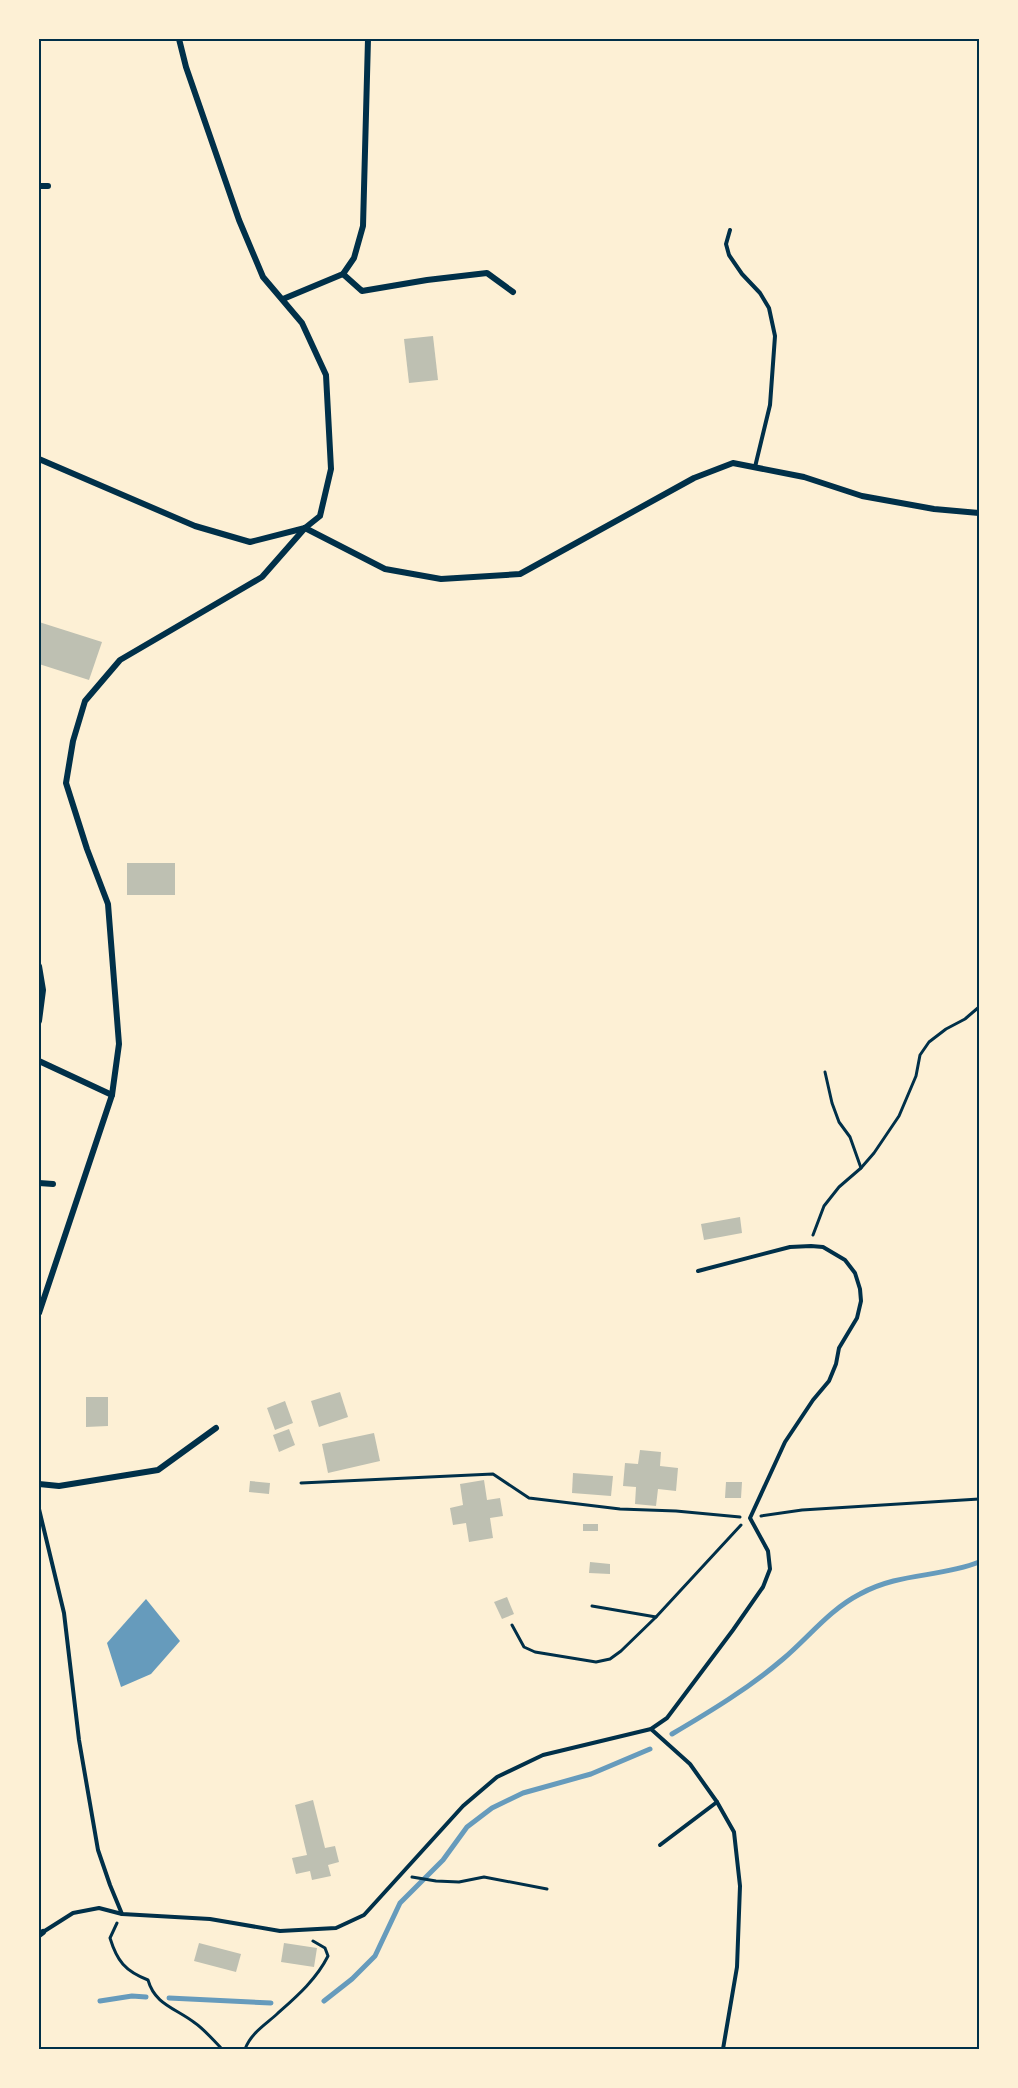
<svg xmlns="http://www.w3.org/2000/svg" width="1018" height="2088" font-family="Signika,sans-serif">
<style>
.water{fill:#669bbc}
.lines{fill:none;stroke-linecap:round;stroke-linejoin:round}
.stream{stroke:#669bbc;stroke-width:5}
.building{fill:#bec0b2}
.path{stroke:#003049;stroke-width:3}
.service{stroke:#003049;stroke-width:4}
.minor{stroke:#003049;stroke-width:6}
.neatline{fill:none;stroke:#003049;stroke-width:2}
</style>
<rect width="100%" height="100%" fill="#fdf0d5"/>
<polygon class="water" points="146,1599 180,1641 151,1674 121,1687 107,1643"/>
<g class="lines">
<g class="stream">
<path d="M672,1734C711,1711 749,1688 783,1659C809,1637 829,1610 860,1594C900,1572 939,1578 979,1562"/>
<polyline points="169,1998 271,2003"/>
<polyline points="100,2001 132,1996 146,1997"/>
<polyline points="324,2001 352,1979 375,1956 400,1903 443,1860 467,1827 492,1808 523,1793 591,1774 650,1749"/>
</g>
</g>
<g class="building">
<polygon points="433,336 438,380 409,383 404,339"/>
<polygon points="39,622 102,642 89,680 39,664"/>
<rect x="127" y="863" width="48" height="32"/>
<polygon points="740,1217 742,1233 704,1240 701,1224"/>
<polygon points="340,1392 348,1417 319,1427 311,1401"/>
<polygon points="86,1397 108,1397 108,1426 86,1427"/>
<polygon points="285,1401 293,1423 275,1430 267,1408"/>
<polygon points="289,1429 295,1445 279,1452 273,1435"/>
<polygon points="374,1433 380,1461 328,1473 322,1444"/>
<polygon points="640,1450 661,1452 660,1466 678,1468 676,1491 658,1489 656,1506 635,1504 636,1487 623,1486 625,1463 638,1464"/>
<polygon points="573,1473 613,1476 611,1496 572,1493"/>
<polygon points="484,1480 487,1500 500,1498 503,1516 490,1518 493,1538 469,1542 466,1523 453,1525 450,1508 463,1505 460,1484"/>
<polygon points="250,1481 270,1483 269,1494 249,1492"/>
<polygon points="726,1482 742,1482 741,1498 725,1498"/>
<rect x="583" y="1524" width="15" height="7"/>
<polygon points="590,1562 610,1564 610,1574 589,1573"/>
<polygon points="507,1597 514,1614 502,1619 494,1602"/>
<polygon points="313,1800 325,1848 335,1846 339,1862 328,1865 331,1876 312,1880 310,1871 296,1874 292,1858 307,1855 295,1805"/>
<polygon points="199,1943 241,1954 236,1972 194,1961"/>
<polygon points="284,1943 317,1948 314,1967 281,1962"/>
</g>
<g class="lines">
<g class="path">
<polyline points="825,1072 832,1103 839,1122 850,1137 861,1168"/>
<polyline points="813,1235 824,1206 839,1187 861,1168 874,1153 899,1116 916,1076 920,1055 929,1042 946,1029 965,1019 979,1007"/>
<polyline points="301,1483 493,1474 529,1498 620,1509 676,1511 740,1517"/>
<polyline points="761,1516 802,1510 979,1499"/>
<polyline points="592,1606 656,1617"/>
<polyline points="512,1625 524,1647 535,1652 596,1662 610,1659 621,1651 656,1617 741,1525"/>
<polyline points="412,1877 436,1881 459,1882 484,1877 547,1889"/>
<path d="M117,1923L110,1938C117,1961 125,1971 148,1980C155,2005 176,2008 195,2023C205,2030 213,2040 222,2049"/>
<path d="M245,2049C251,2033 265,2025 277,2014C296,1997 316,1980 328,1956L325,1948L313,1941"/>
</g>
<g class="service">
<polyline points="730,230 726,244 729,255 742,274 760,293 769,308 775,336 770,405 755,467"/>
<polyline points="39,1509 64,1613 79,1740 98,1850 110,1885 122,1914"/>
<polyline points="651,1729 690,1764 717,1802 734,1832 740,1886 737,1967 723,2049"/>
<polyline points="660,1845 717,1802"/>
<polyline points="43,1932 73,1913 99,1908 122,1914 210,1919 280,1931 336,1928 364,1915 463,1806 497,1777 543,1755 651,1729 667,1718 733,1630 763,1587 770,1569 768,1551 750,1518 785,1442 813,1400 829,1381 836,1364 839,1348 857,1318 861,1301 860,1289 855,1273 845,1260 823,1247 811,1246 790,1247 698,1271"/>
</g>
<g class="minor">
<polyline points="39,186 48,186"/>
<polyline points="343,274 362,291 427,280 487,273 513,292"/>
<polyline points="283,299 343,274 354,258 363,226 368,39"/>
<polyline points="39,459 195,526 250,542 305,528"/>
<polyline points="305,528 385,569 441,579 520,574 694,478 733,463 804,477 862,496 934,509 979,513"/>
<polyline points="39,966 43,990 39,1021"/>
<polyline points="39,1061 112,1095"/>
<polyline points="39,1183 53,1184"/>
<polyline points="39,1313 112,1095 119,1044 108,904 87,849 66,783 73,741 85,701 120,660 262,577 305,528 320,516 331,469 326,375 302,323 263,277 239,220 186,67 179,39"/>
<polyline points="39,1484 59,1486 158,1470 216,1428"/>
<polyline points="39,1935 43,1932"/>
</g>
</g>
<rect width="1018" height="2088" fill="none" stroke="#fdf0d5" stroke-width="81"/>
<rect x="40" y="40" width="938" height="2008" class="neatline"/>
</svg>
